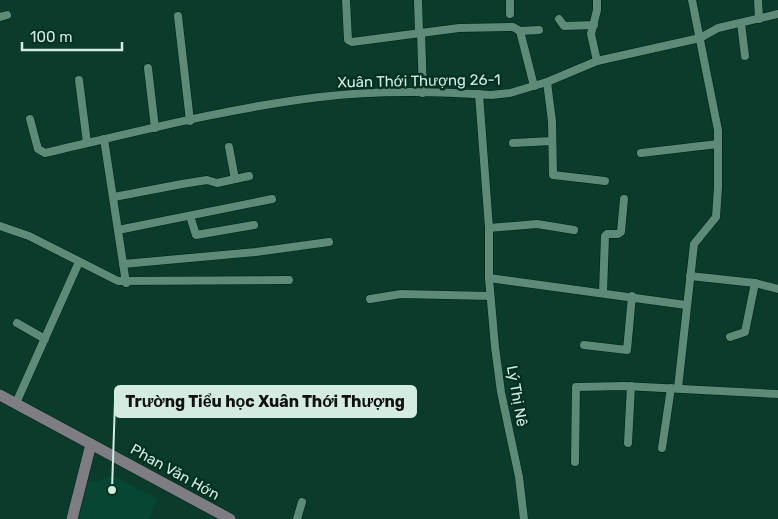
<svg xmlns="http://www.w3.org/2000/svg" width="778" height="519" font-family="Rubik,sans-serif">
<style>
.built{fill:#074633}
.lines{fill:none;stroke-linecap:round;stroke-linejoin:round}
.street-casing{stroke:#002115;stroke-width:9}
.secondary-casing{stroke:#002115;stroke-width:12}
.street{stroke:#5d8b78;stroke-width:8}
.secondary{stroke:#7e7d83;stroke-width:11}
.labels{text-anchor:middle;stroke-width:5;stroke-linejoin:round;paint-order:stroke}
.street-label{font-size:15px;fill:#d3ebe0;stroke:#003122}
.leader{fill:none;stroke:#d3ebe0;stroke-width:2}
.callout-dot{fill:#d3ebe0;stroke:#003122;stroke-width:2}
.callout{fill:#d3ebe0;stroke:#d3ebe0;stroke-width:2}
.callout-label{font-size:16px;text-anchor:middle;font-weight:bold;fill:#111}
</style>
<rect width="100%" height="100%" fill="#0b3b2b"/>
<polygon class="built" points="112,475 157,499 149,519 75,519 84,481 96,482"/>
<g class="lines">
<defs>
<g id="street">
<polyline points="346,0 348,40 352,42 459,28 513,27 520,31 534,86"/>
<polyline points="597,0 597,10 591,34 597,61"/>
<polyline points="758,0 759,19"/>
<polyline points="418,1 419,32"/>
<polyline points="510,14 510,0"/>
<polyline points="178,16 190,121"/>
<polyline points="0,17 7,15"/>
<polyline points="559,19 564,26 594,25"/>
<polyline points="741,23 745,56"/>
<polyline points="520,31 539,30"/>
<polyline points="421,32 423,93"/>
<polyline points="148,68 155,128"/>
<polyline points="79,80 87,143"/>
<polyline points="547,82 552,121 553,175 605,181"/>
<polyline points="479,94 489,228 489,278 495,347 501,392 519,477 524,519"/>
<path d="M30,119L38,149L45,153C136,132 228,108 320,97C376,90 435,91 491,95L510,93L547,82L597,61L700,38L718,28L778,14"/>
<polyline points="104,139 126,283"/>
<polyline points="513,143 552,141"/>
<polyline points="229,147 235,179"/>
<polyline points="641,153 718,144"/>
<polyline points="114,197 182,184 207,180 217,183 249,176"/>
<polyline points="190,216 196,235 254,225"/>
<polyline points="0,226 29,236 118,281 289,280"/>
<polyline points="489,228 537,224 574,230"/>
<polyline points="118,230 272,199"/>
<polyline points="123,264 256,252 329,242"/>
<polyline points="690,276 755,283 778,289"/>
<polyline points="489,278 686,305"/>
<polyline points="603,293 605,236 607,234 618,234 621,232 624,199"/>
<polyline points="370,299 401,294 490,296"/>
<polyline points="17,323 45,339"/>
<polyline points="730,337 745,332 755,283"/>
<polyline points="584,345 627,350 632,296"/>
<polyline points="678,388 694,244 716,217 718,187 718,130 692,0"/>
<polyline points="16,403 79,262"/>
<polyline points="628,443 631,386"/>
<polyline points="662,448 671,388"/>
<polyline points="575,462 576,387 624,386 778,394"/>
<polyline points="297,519 302,502"/>
</g>
<g id="secondary">
<polyline points="0,395 230,519"/>
<polyline points="72,519 91,444"/>
</g>
</defs>
<use href="#street" class="street-casing"/>
<use href="#secondary" class="secondary-casing"/>
<use href="#street" class="street"/>
<use href="#secondary" class="secondary"/>
</g>
<g class="labels">
<g class="street-label">
<text transform="translate(419 81) rotate(-1)" y="5">Xuân Thới Thượng 26-1</text>
<text transform="translate(517 396) rotate(80)" y="5">Lý Thị Nê</text>
<text transform="translate(175 472) rotate(29)" y="5">Phan Văn Hớn</text>
</g>
</g>
<path class="leader" d="M112 490L115 401"/>
<circle class="callout-dot" cx="112" cy="490" r="5"/>
<rect class="callout" x="115" y="386" width="301" height="31" rx="5"/>
<g class="callout-label">
<text x="265" y="407">Trường Tiểu học Xuân Thới Thượng</text>
</g>
<path d="M22 42v8h100v-8" fill="none" stroke="#d3ebe0" stroke-width="2.5"/>
<text x="30" y="42" font-size="15" fill="#d3ebe0" stroke="#003122" stroke-width="4" paint-order="stroke">100 m</text>
</svg>
